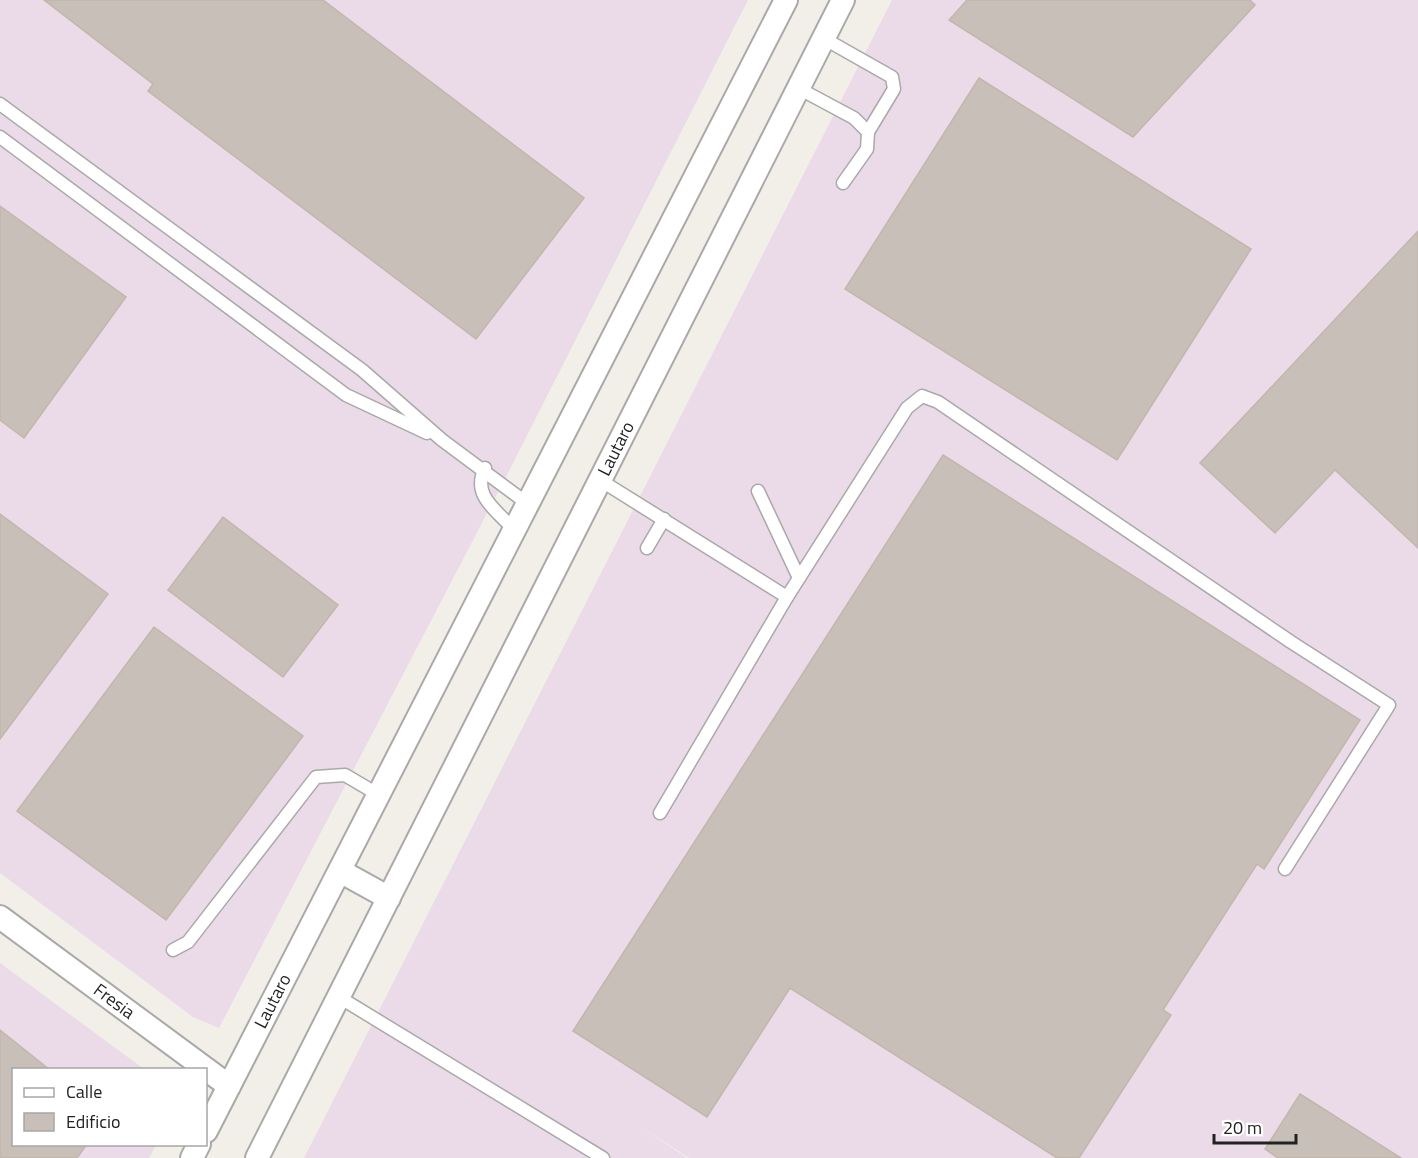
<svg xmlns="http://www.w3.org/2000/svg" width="1418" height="1158" font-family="'Titillium Web',sans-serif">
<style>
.industrial{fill:#ebdbe8}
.building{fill:#c7bfb8;stroke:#c4b6ab;stroke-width:1.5}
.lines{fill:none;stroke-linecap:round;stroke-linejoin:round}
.service-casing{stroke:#a9a9a9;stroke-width:15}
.minor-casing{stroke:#a9a9a9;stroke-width:26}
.service{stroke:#fff;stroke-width:12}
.minor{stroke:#fff;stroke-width:22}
.labels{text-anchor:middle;stroke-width:5;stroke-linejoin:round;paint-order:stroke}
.street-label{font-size:18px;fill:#222;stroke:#fff}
</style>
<rect width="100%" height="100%" fill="#f2efe9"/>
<g class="industrial">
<polygon points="0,0 748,0 509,471 219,1028 193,1017 0,873"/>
<polygon points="892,0 1418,0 1418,1158 689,1158 641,1127 687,1158 304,1158"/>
<polygon points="0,963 144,1069 14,1070 14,1144 156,1145 149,1158 0,1158"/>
</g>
<g class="building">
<polygon points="44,0 323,0 584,198 476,339 148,91 153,84"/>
<polygon points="967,0 1250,0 1255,5 1133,137 949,20"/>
<polygon points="979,78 1251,249 1117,460 845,289"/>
<polygon points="0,206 126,297 24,438 0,420"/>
<polygon points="1418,231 1418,548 1335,470 1275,533 1200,463"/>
<polygon points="943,455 1360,720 1264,869 1257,864 1163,1010 1171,1015 1079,1158 1057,1158 790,988 707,1117 573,1031"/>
<polygon points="0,514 108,594 0,739"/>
<polygon points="223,517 338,605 283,677 168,590"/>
<polygon points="154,627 303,736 166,920 17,811"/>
<polygon points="0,1030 50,1070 14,1070 14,1144 87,1144 77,1158 0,1158"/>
<polygon points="1300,1094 1401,1158 1278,1158 1265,1149"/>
</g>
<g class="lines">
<defs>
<g id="service">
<polyline points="823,38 892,77 894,89 868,132"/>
<polyline points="798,88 854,118 868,132 867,149 843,183"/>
<polyline points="0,104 362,370 442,440 528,504"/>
<polyline points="0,137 346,395 427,433"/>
<path d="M485,468C471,496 497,510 514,530"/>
<polyline points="600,480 787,597"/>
<polyline points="758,491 799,578"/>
<polyline points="647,548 664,519"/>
<polyline points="660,813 787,597 907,408 922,396 938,402 1291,642 1389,705 1285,869"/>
<polyline points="173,950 188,942 316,777 345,775 379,795"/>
<polyline points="339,997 603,1158"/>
</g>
<g id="minor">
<polyline points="340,871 389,898"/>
<path id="s1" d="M0,917L229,1086"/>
<path id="s2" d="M206,1131L786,0"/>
<polyline points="192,1158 199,1144"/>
<path id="s3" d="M257,1158L843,0"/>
</g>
</defs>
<use href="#service" class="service-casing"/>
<use href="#minor" class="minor-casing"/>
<use href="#service" class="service"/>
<use href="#minor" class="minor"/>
</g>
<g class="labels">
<g class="street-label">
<text dy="6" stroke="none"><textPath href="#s3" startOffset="795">Lautaro</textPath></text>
<text dy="6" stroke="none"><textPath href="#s1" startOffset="142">Fresia</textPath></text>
<text dy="6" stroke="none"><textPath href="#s2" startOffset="146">Lautaro</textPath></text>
</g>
</g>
<rect x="12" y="1068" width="195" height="78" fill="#ffffff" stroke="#a7a7a7" stroke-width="1.5"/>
<rect x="24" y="1088" width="30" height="9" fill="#ffffff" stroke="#a7a7a7" stroke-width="1.5"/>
<text x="66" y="1098" font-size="18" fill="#222222">Calle</text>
<rect x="24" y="1113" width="30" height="18" fill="#c7bfb8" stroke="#a7a7a7" stroke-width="1.5"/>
<text x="66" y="1128" font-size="18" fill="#222222">Edificio</text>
<path d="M1214 1134v9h82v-9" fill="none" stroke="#222222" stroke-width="3"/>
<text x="1223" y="1134" font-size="18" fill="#222222" stroke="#ffffff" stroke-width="4.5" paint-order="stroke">20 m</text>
</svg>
